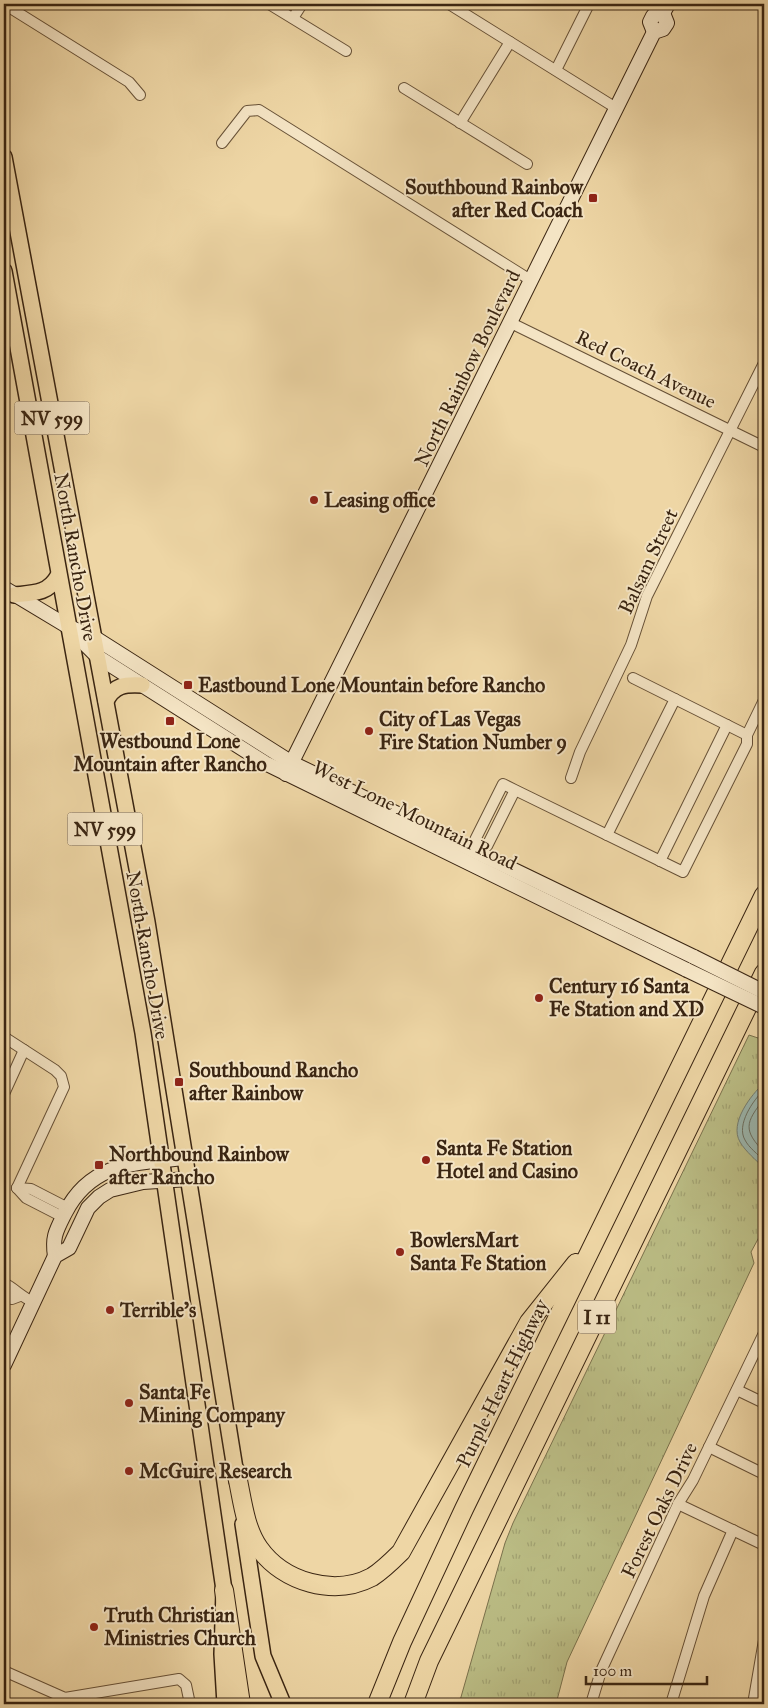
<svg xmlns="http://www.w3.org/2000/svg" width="768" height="1708" font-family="'IM FELL Great Primer',serif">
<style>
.grass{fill:url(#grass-tufts);stroke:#7a714c}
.water{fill:#9bb7af;stroke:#747d70}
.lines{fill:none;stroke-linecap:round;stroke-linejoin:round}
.shore{stroke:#6a6e60;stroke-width:1}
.street-casing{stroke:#675137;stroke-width:12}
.secondary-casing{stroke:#3a2512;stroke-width:16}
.primary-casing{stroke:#3a2512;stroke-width:18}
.highway-casing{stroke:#3a2512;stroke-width:20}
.street{stroke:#f4e4c4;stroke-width:10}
.secondary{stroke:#f4e4c4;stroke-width:14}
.primary{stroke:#eed6a5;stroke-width:15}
.highway{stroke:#eed6a5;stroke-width:18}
.secondary-bridge-casing{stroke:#3a2512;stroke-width:16;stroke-linecap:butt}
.secondary-bridge{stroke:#f4e4c4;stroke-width:14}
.poi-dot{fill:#8f2418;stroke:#f4e4c4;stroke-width:2}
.labels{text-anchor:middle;stroke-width:4;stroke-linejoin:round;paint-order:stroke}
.shield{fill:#f4e4c4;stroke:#725e47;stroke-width:1}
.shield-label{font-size:19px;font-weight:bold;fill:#3a2512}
.poi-label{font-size:20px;font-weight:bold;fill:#3a2512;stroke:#f4e4c4;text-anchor:start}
.street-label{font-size:20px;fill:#3a2512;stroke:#f4e4c4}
</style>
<defs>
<pattern id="grass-tufts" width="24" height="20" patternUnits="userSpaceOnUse" patternTransform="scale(1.25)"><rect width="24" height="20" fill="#bbbd85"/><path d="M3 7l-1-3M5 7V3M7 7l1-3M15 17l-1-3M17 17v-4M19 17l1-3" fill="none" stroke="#a2a272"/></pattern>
</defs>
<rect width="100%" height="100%" fill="#eed6a5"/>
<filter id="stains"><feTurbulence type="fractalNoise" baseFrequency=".004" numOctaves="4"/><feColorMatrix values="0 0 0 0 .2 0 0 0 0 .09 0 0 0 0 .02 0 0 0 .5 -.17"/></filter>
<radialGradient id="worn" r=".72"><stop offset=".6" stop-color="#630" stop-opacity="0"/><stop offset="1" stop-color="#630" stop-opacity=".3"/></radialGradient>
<polygon class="grass" points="749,1035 764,1040 764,1228 751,1252 754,1263 567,1662 556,1704 459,1704 505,1543 513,1523"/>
<path class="water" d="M764,1083V1168C756,1160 746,1152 740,1142C729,1123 751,1095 764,1083Z"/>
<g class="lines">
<g class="shore">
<path d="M764,1090C753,1100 736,1125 745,1140C749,1148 758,1154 764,1161"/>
<path d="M764,1099C745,1123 743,1130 764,1152"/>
</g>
<defs>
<g id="street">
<polyline points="4,4 129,82 140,95"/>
<polyline points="269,4 346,51"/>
<polyline points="449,4 616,108"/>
<polyline points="293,18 302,4"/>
<polyline points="556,70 589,4"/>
<polyline points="404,88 527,164"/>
<polyline points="460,123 510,42"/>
<polyline points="222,143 247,111 259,110 532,281"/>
<polyline points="511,323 764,447"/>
<polyline points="633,678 747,735"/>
<polyline points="571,778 580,752 631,645 647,596 764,363"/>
<polyline points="515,790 487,846 476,852 475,840 503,784 515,790 683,872 747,744 747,735 764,700"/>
<polyline points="607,835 675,699"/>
<polyline points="660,861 727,725"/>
<polyline points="4,1037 55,1070 61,1076 64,1087 17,1188"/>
<polyline points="4,1094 24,1050"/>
<polyline points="17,1188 31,1189 68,1208"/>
<polyline points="17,1188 26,1198 63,1217"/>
<path d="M4,1283C15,1289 22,1297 33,1302"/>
<polyline points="4,1295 12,1299 20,1296"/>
<polyline points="737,1390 764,1403"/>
<polyline points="709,1447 764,1474"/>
<polyline points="678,1504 764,1545"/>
<polyline points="4,1671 65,1698 179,1679 186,1685 190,1704"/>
<polyline points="591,1704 601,1671 678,1504 693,1480 764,1333"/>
<polyline points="671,1704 704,1596 733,1530"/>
<polyline points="753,1704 764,1640"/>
</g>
<g id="secondary">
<polyline points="654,32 650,22 653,16 663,13 668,4"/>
<polyline points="4,588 67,626 95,638 292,763 694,957"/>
<polyline points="71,630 98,657 265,763 687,970"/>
<polyline points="286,774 654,32 663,29 667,23 663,13"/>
<path d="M55,1256C52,1237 56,1231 65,1213C91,1162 134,1163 186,1158"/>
<polyline points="4,1365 55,1256 69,1248 88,1208 99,1197 110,1190 143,1182 189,1179"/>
</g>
<g id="primary">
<polyline points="4,157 147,922 237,1481"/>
<polyline points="4,271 143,1033 224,1590 222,1654 225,1704"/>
<path d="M14,595C33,593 48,594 58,576"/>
<path d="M106,701C114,685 125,684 142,685"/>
<polyline points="243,1524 263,1656 283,1704"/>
</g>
<g id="highway">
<path d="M236,1471C242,1496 244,1527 259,1548C283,1582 334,1597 372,1577C383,1570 392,1561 401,1552L529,1322L576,1263"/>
<polyline points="224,1590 241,1704"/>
<polyline points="377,1704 402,1642 464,1509 764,895"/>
<polyline points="413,1704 429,1661 764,973"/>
</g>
</defs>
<use href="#street" class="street-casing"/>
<use href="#secondary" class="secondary-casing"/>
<use href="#primary" class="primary-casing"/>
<use href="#highway" class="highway-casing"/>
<use href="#street" class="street"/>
<use href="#secondary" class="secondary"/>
<use href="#primary" class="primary"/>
<use href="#highway" class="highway"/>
<defs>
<g id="secondary-bridge">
<polyline points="694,957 764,992"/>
<polyline points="687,970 764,1007"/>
</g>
</defs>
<use href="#secondary-bridge" class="secondary-bridge-casing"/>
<use href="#secondary-bridge" class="secondary-bridge"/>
</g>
<g class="poi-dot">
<rect x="588" y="193" width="10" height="10" rx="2.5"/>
<circle cx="314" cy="500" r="5"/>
<rect x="183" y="680" width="10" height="10" rx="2.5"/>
<rect x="165" y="716" width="10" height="10" rx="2.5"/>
<circle cx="369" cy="731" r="5"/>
<circle cx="539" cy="998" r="5"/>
<rect x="174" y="1077" width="10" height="10" rx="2.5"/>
<circle cx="426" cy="1160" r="5"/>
<rect x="94" y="1160" width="10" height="10" rx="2.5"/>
<circle cx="400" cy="1252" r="5"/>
<circle cx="110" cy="1310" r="5"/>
<circle cx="129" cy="1403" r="5"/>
<circle cx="129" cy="1471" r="5"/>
<circle cx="94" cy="1627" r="5"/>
</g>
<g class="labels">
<g class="shield">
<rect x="14.5" y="401.5" width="75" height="33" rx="4"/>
<rect x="67.5" y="812.5" width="75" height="33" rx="4"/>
<rect x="578" y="1300.5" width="38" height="33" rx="4"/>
</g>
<g class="shield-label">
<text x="52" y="425">NV 599</text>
<text x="105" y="836">NV 599</text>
<text x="597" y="1324">I 11</text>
</g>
<g class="poi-label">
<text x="583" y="194" text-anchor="end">Southbound Rainbow<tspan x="583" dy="23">after Red Coach</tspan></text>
<text x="324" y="507">Leasing office</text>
<text x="198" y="692">Eastbound Lone Mountain before Rancho</text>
<text x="379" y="726">City of Las Vegas<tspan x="379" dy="23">Fire Station Number 9</tspan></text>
<text x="170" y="748" text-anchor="middle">Westbound Lone<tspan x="170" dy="23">Mountain after Rancho</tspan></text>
<text x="549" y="993">Century 16 Santa<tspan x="549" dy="23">Fe Station and XD</tspan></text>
<text x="189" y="1077">Southbound Rancho<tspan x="189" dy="23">after Rainbow</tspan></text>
<text x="436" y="1155">Santa Fe Station<tspan x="436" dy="23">Hotel and Casino</tspan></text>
<text x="109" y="1161">Northbound Rainbow<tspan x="109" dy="23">after Rancho</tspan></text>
<text x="410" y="1247">BowlersMart<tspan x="410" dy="23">Santa Fe Station</tspan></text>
<text x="120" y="1317">Terrible's</text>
<text x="139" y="1399">Santa Fe<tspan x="139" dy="23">Mining Company</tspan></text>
<text x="139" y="1478">McGuire Research</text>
<text x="104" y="1622">Truth Christian<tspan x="104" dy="23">Ministries Church</tspan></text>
</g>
<g class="street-label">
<text transform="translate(467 368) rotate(-64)" y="7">North Rainbow Boulevard</text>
<text transform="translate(646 369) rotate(26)" y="7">Red Coach Avenue</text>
<text transform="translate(76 557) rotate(80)" y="7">North Rancho Drive</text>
<text transform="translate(648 561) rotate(-65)" y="7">Balsam Street</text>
<text transform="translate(415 815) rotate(26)" y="7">West Lone Mountain Road</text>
<text transform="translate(148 955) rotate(80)" y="7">North Rancho Drive</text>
<text transform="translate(502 1383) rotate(-64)" y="7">Purple Heart Highway</text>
<text transform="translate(659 1510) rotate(-64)" y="7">Forest Oaks Drive</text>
</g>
</g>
<rect width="768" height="1708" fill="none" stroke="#eed6a5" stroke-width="20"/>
<rect x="5" y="5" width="758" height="1698" fill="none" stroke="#3a2512" stroke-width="2.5"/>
<rect x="10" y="10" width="748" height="1688" fill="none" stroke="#3a2512"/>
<path d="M586 1676v8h121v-8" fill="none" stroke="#3a2512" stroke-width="2.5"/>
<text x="593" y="1676" font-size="15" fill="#3a2512" stroke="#f4e4c4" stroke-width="4" paint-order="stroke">100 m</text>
<rect width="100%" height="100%" filter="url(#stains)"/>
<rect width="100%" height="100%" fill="url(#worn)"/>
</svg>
